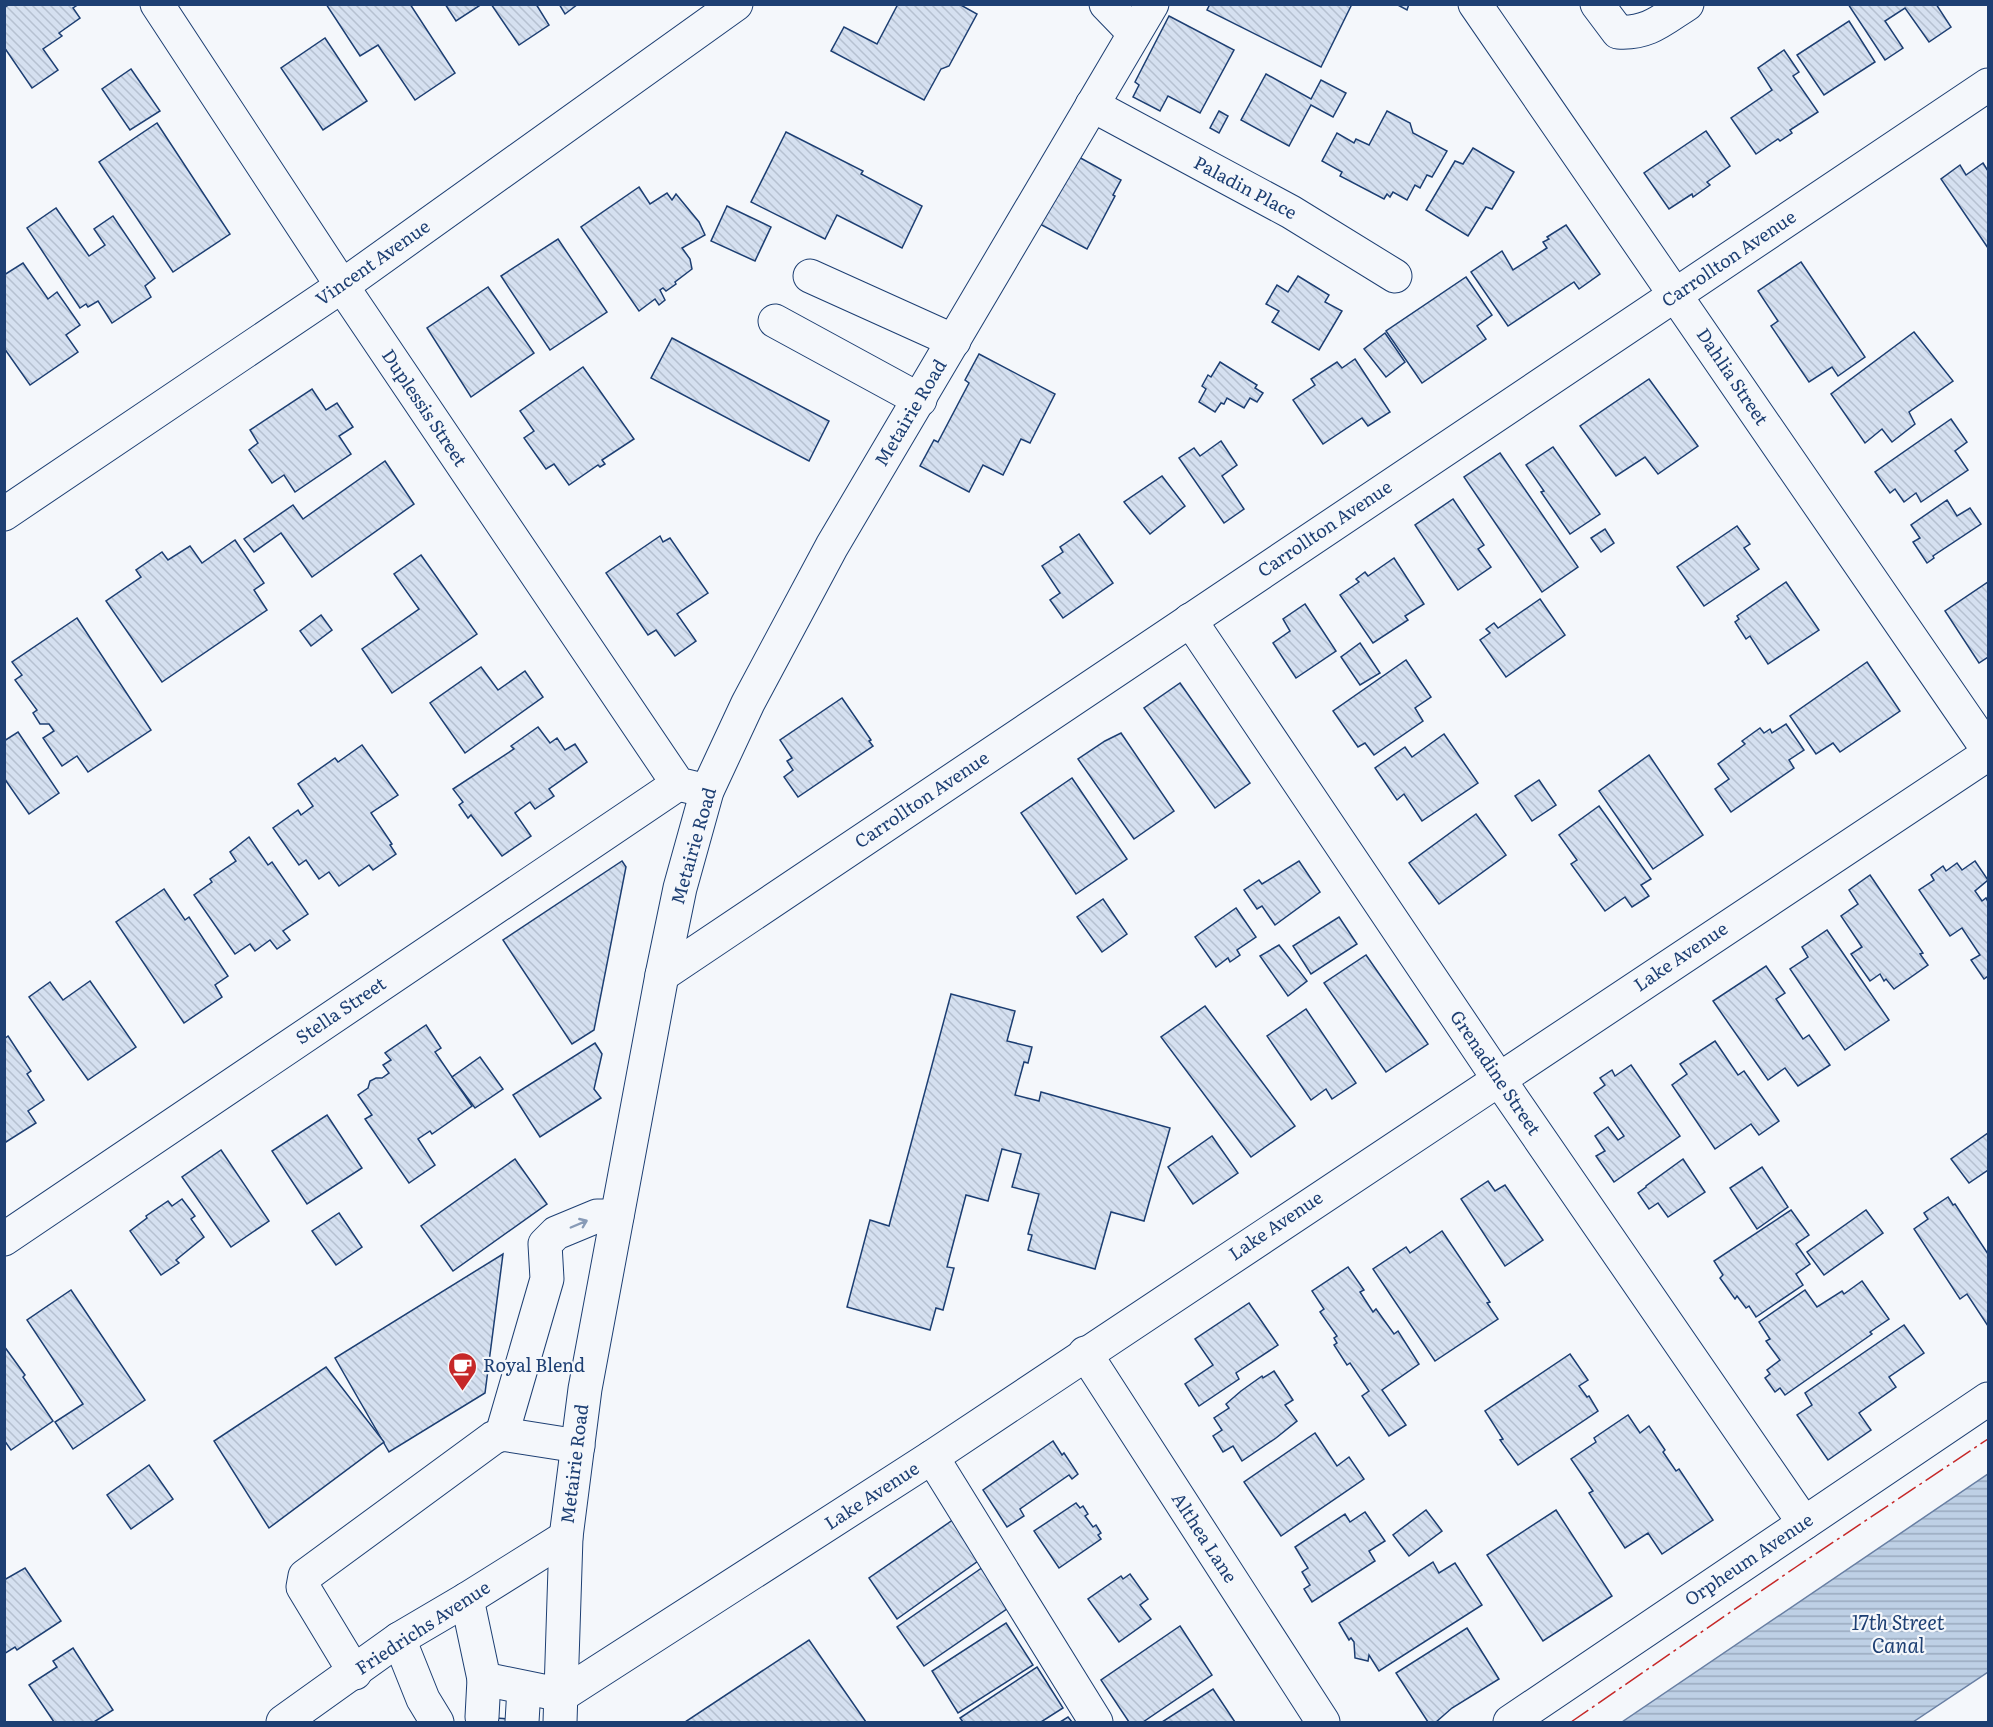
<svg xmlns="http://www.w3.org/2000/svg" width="1993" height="1727" font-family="Literata,serif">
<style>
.water{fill:url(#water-rules);stroke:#687fa3;stroke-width:1.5}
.building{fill:url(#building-back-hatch);stroke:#1d3f73;stroke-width:1.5}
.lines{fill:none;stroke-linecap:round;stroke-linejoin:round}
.minor-casing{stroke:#1d3f73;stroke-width:35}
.major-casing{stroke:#1d3f73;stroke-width:35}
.minor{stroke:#f4f7fb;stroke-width:33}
.major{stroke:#f4f7fb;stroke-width:33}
.power{stroke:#c62828;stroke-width:1.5;stroke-dasharray:21 4.5 3 4.5;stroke-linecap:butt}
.oneway{stroke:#889bb7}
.labels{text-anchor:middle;stroke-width:4.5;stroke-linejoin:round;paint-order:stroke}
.street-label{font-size:18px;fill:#1d3f73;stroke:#f4f7fb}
.poi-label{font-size:18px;fill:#1d3f73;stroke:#f4f7fb;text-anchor:start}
.water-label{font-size:20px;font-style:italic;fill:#1d3f73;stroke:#f4f7fb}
</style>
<defs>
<pattern id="water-rules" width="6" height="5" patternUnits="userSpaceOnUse" patternTransform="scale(1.5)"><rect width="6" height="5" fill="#bed0e5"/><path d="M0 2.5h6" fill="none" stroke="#9aaabe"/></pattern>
<pattern id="building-back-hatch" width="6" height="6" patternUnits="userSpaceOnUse" patternTransform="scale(1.5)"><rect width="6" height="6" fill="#d5e0f0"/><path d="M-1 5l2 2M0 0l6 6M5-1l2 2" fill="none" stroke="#b6c1d1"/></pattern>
</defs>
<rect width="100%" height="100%" fill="#f4f7fb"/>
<polygon class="water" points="1988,1474 1988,1672 1913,1722 1622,1722"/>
<g class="building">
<polygon points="10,4 79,4 73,8 80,18 59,33 62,36 43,49 58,70 32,88 4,47 4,8"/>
<polygon points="326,4 410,4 455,73 415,100 378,45 360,56"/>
<polygon points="445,4 482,4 456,21"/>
<polygon points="491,4 536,4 549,25 519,45"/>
<polygon points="559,4 578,4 565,14"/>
<polygon points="898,4 959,4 977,14 949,66 941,69 924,100 831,51 844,27 877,44"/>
<polygon points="1210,4 1352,4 1321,67 1207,10"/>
<polygon points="1396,4 1409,4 1407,10"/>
<polygon points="1848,4 1936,4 1951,27 1929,42 1905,8 1885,21 1903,48 1885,60"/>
<polygon points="1169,16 1234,50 1200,113 1168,96 1160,111 1133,97 1139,85 1135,82"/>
<polygon points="1849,21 1875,62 1824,95 1797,55"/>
<polygon points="325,38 367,101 323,130 281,68"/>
<polygon points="1784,50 1799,72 1793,76 1818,112 1790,130 1792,133 1780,141 1778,139 1756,154 1731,118 1772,90 1758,68"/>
<polygon points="131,69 160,111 130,130 102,89"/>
<polygon points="1266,74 1311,99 1321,80 1346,93 1333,117 1311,105 1289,146 1241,120"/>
<polygon points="1219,111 1228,116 1219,133 1210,128"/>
<polygon points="1387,111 1410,123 1413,133 1447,151 1432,177 1427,175 1420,188 1415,185 1407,200 1393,192 1390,197 1387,194 1384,199 1340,176 1342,172 1322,161 1337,133 1354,143 1356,139 1369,145"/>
<polygon points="157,123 230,234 173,272 99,162"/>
<polygon points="1706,131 1730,166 1707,182 1710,185 1693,197 1692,194 1669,209 1644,173"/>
<polygon points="786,132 863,171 861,174 922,206 902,248 837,215 825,239 751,202"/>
<polygon points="1473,148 1514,172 1492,209 1486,207 1468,236 1426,210 1455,161 1463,164"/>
<polygon points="1075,155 1121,180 1113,195 1115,196 1087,249 1036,222"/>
<polygon points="1983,163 1988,171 1988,248 1941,179 1960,165 1966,175"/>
<polygon points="639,187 650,204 667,193 672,200 676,194 699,222 705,235 682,248 690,259 692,269 675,282 676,284 666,291 663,288 660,290 665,300 659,305 655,299 639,311 581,227"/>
<polygon points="727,206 771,227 755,261 711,241"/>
<polygon points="56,208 89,256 105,245 94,229 113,216 155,278 145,286 151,297 112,323 98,301 88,307 86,304 80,308 27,228"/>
<polygon points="1566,225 1600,274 1579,289 1574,282 1508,326 1471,272 1502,251 1513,270 1547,248 1543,242 1549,239 1547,237"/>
<polygon points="558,239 607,312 550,350 501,276"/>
<polygon points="1801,262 1865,357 1838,376 1832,367 1809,382 1771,326 1778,321 1758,291"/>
<polygon points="23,263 48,299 57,292 80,325 66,335 78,352 30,385 4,348 4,275"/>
<polygon points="1298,276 1329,295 1325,302 1342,311 1319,350 1272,322 1279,311 1266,304 1277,285 1288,292"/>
<polygon points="1466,277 1492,315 1477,326 1486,339 1422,383 1386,331"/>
<polygon points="488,287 534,353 471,397 427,328"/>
<polygon points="1914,332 1953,381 1909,412 1915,424 1892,442 1882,429 1865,443 1831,394"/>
<polygon points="1385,333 1405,362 1386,377 1364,349"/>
<polygon points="672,338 829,421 809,461 651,378"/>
<polygon points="979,354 1055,394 1030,443 1021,439 1003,475 983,465 969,492 920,466 934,440 938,442 969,383 965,380"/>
<polygon points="1355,359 1390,412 1368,426 1362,418 1323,444 1293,400 1315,385 1311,379 1337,362 1342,368"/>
<polygon points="1220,362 1257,385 1255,388 1263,393 1257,402 1250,398 1244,408 1227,398 1224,404 1221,403 1215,412 1199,402 1206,389 1202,386 1208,375 1211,377"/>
<polygon points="583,367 634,439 602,460 605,464 600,467 598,465 569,485 554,464 546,469 524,438 534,431 520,411"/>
<polygon points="1649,379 1698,446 1658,474 1645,457 1616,476 1580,426"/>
<polygon points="312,389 326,410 337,403 353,427 339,436 351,454 295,492 284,475 272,483 249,450 258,443 250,430"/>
<polygon points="1951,419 1967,442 1955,451 1968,470 1921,502 1916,493 1904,502 1895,489 1890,493 1875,472"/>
<polygon points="1221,441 1237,465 1222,476 1244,509 1224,523 1179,458 1194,448 1200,456"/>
<polygon points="1553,447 1600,514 1570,534 1541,492 1544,491 1526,465"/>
<polygon points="1500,453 1578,567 1542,592 1464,477"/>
<polygon points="385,461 414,504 312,577 281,533 254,552 244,539 293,505 303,519"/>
<polygon points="1162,476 1185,506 1150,534 1124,502"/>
<polygon points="1453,499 1484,545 1478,549 1491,567 1458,590 1415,525"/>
<polygon points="1947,500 1957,516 1970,508 1981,524 1933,556 1934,558 1927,563 1913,542 1920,538 1911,525"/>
<polygon points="1737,526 1750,544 1744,548 1759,569 1704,606 1677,567"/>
<polygon points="1605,529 1614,543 1601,552 1591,538"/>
<polygon points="1079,534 1113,583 1063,618 1050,600 1060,593 1042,566 1063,552 1060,547"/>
<polygon points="660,536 663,542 670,538 708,593 677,614 696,641 675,656 656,630 648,635 606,573"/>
<polygon points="235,540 264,583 254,590 267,610 162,682 106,601 141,577 136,570 162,552 168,560 190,546 202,563"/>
<polygon points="421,555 477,634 392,693 362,649 419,609 394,574"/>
<polygon points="1394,558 1424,604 1405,616 1408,620 1373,643 1340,595 1359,582 1356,579 1365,572 1368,576"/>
<polygon points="1786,582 1819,630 1768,664 1750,636 1746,639 1735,622 1739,619 1737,616"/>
<polygon points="1988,582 1988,657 1979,663 1945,611"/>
<polygon points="1540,599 1565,635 1506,677 1480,640 1490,633 1486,629 1494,623 1498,628"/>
<polygon points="1305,604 1336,651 1296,678 1273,643 1290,631 1283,619"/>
<polygon points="321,615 332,630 311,646 300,631"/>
<polygon points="77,618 151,730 88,772 77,756 62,766 43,738 54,731 49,724 40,724 33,713 37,710 15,680 22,675 12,662"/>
<polygon points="1360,643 1380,673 1360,685 1341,657"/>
<polygon points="1406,660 1431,697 1415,708 1423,721 1374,755 1365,743 1358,747 1333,711"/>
<polygon points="1867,662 1900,711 1840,752 1833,743 1816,754 1790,716"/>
<polygon points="481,667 498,690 525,671 543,697 465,753 430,703"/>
<polygon points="1180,683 1250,783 1215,808 1144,708"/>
<polygon points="842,698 871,740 869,741 873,746 798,797 784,777 793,770 787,761 792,758 780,740"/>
<polygon points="1786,724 1804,750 1789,760 1794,768 1731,812 1715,789 1729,779 1718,764 1745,744 1742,741 1760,728 1764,733 1770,729 1772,733"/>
<polygon points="538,727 550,743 557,738 565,750 575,744 587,762 549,789 554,796 535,809 530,802 515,813 531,836 502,856 471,815 468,818 459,805 463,802 453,789 514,749 511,746"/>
<polygon points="18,732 59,793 29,814 4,778 4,741"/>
<polygon points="1121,733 1174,811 1134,839 1078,759 1105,741"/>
<polygon points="1444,734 1478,783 1422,821 1404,794 1397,800 1375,768 1405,747 1412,757"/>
<polygon points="362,745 398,795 371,813 392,844 390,845 396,854 373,870 369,865 339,886 329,872 319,879 306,860 299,865 273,828 298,810 301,815 313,806 298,784 335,758 338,762"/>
<polygon points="1649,755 1703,835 1653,869 1599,791"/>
<polygon points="1072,778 1127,859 1076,894 1021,813"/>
<polygon points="1539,780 1556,805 1532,821 1515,796"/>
<polygon points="1599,806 1651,879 1641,885 1649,896 1632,907 1625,897 1605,911 1571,864 1577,860 1559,835"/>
<polygon points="1476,814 1506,855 1439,904 1409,863"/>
<polygon points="249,837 268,865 272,862 308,914 283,931 290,940 277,949 270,940 255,951 250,944 235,954 194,895 212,882 210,879 236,861 230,852"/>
<polygon points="622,861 626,867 594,1030 572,1044 503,940"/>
<polygon points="1299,861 1320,892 1275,925 1262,906 1257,909 1244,890 1259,880 1262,884"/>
<polygon points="1975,861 1988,880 1975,891 1982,901 1986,898 1988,902 1988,976 1984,979 1971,960 1980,955 1962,928 1950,936 1919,890 1934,880 1931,875 1943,866 1946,871 1957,863 1962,870"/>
<polygon points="1870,875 1923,953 1920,954 1928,965 1894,989 1886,979 1884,981 1880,974 1870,981 1851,954 1862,947 1841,916 1858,904 1849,890"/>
<polygon points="164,889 185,920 189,917 228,976 215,985 222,997 184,1023 116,922"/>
<polygon points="1103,899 1127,934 1102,952 1077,917"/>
<polygon points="1236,908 1256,937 1237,950 1240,955 1230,962 1228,958 1216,967 1195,937"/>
<polygon points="1339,917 1357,944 1311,974 1293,946"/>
<polygon points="1827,930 1889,1020 1845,1050 1790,969 1808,957 1802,947"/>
<polygon points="1279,945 1307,981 1288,996 1260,956"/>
<polygon points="1366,955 1428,1044 1386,1072 1324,983"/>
<polygon points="1766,966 1785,993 1776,999 1803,1039 1809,1035 1830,1065 1798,1086 1785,1068 1768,1080 1713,1001"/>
<polygon points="90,981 136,1047 88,1080 29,997 50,982 63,1000"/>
<polygon points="951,994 1015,1011 1007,1041 1032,1047 1028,1063 1024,1062 1015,1095 1039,1101 1041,1092 1170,1128 1144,1221 1111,1212 1095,1269 1028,1250 1032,1235 1028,1234 1039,1194 1012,1187 1021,1154 1002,1149 988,1201 966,1195 947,1267 954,1268 943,1310 936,1308 930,1330 847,1307 870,1220 889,1226"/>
<polygon points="1205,1006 1295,1126 1251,1157 1161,1037"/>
<polygon points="1306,1009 1356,1083 1332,1099 1326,1089 1311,1100 1267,1036"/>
<polygon points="426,1025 441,1048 435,1052 472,1106 432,1134 430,1131 418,1139 435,1165 409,1183 365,1119 372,1115 358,1095 368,1088 370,1081 376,1078 382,1078 389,1073 383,1065 391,1060 385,1053"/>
<polygon points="8,1036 31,1071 27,1074 44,1100 28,1111 36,1123 6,1142 4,1140 4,1039"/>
<polygon points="1715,1041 1738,1075 1744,1071 1779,1121 1759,1135 1751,1124 1715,1149 1672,1085 1687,1074 1680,1064"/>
<polygon points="595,1043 602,1054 594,1089 601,1098 540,1137 513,1095"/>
<polygon points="480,1057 503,1089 475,1108 452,1077"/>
<polygon points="1631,1065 1680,1136 1614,1182 1596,1156 1605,1151 1595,1136 1608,1127 1618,1140 1624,1136 1594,1093 1605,1085 1600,1078 1612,1070 1615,1076"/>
<polygon points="327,1115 362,1168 307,1204 272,1151"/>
<polygon points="1988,1133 1988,1170 1969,1183 1951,1159"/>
<polygon points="1212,1136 1238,1173 1193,1204 1168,1167"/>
<polygon points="221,1150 269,1221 231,1247 182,1177"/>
<polygon points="515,1159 547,1204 453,1271 421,1226"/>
<polygon points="1683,1159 1705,1192 1668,1217 1658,1203 1649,1209 1638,1193 1646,1187 1646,1186"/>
<polygon points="1762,1167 1788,1207 1757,1229 1730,1188"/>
<polygon points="1488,1181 1495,1191 1505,1185 1543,1240 1505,1266 1461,1199"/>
<polygon points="1948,1197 1953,1205 1955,1204 1988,1254 1988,1326 1967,1294 1960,1299 1914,1229 1928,1219 1924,1213"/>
<polygon points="182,1199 195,1216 191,1219 204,1237 176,1260 179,1263 161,1275 130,1231 147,1218 146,1216 168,1201 172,1206"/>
<polygon points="1791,1210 1809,1235 1796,1244 1810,1264 1796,1274 1803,1285 1756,1317 1749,1306 1746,1308 1737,1296 1735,1299 1720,1278 1723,1275 1714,1261"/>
<polygon points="1866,1210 1883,1233 1824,1275 1807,1252"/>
<polygon points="339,1213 362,1247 336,1265 312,1231"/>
<polygon points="1442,1231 1490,1302 1487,1303 1498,1319 1435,1361 1373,1269 1406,1247 1410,1253"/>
<polygon points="503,1254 485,1393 389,1452 335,1358"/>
<polygon points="1348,1267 1364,1290 1360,1292 1373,1312 1376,1309 1394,1334 1398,1331 1419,1364 1382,1390 1406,1425 1389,1436 1362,1396 1369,1391 1350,1363 1347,1365 1334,1345 1337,1343 1334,1338 1337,1336 1320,1312 1324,1309 1312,1291"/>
<polygon points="1862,1281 1889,1319 1870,1332 1872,1334 1785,1395 1780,1388 1775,1392 1765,1378 1770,1374 1767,1370 1780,1360 1766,1341 1770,1339 1759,1322 1805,1290 1817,1307 1842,1291 1844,1294"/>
<polygon points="71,1290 145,1400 73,1449 55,1422 83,1404 27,1320"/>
<polygon points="1249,1303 1278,1345 1236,1373 1239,1379 1199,1406 1185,1384 1213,1365 1195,1339"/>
<polygon points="1904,1325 1924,1353 1889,1377 1896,1387 1859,1413 1871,1430 1828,1460 1797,1415 1812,1405 1805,1393"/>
<polygon points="4,1346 25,1375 23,1377 53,1421 11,1450 4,1440"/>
<polygon points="1570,1354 1588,1380 1579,1386 1587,1397 1589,1396 1598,1411 1518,1465 1500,1440 1503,1439 1485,1411"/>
<polygon points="326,1367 384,1442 269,1528 214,1441"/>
<polygon points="1274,1371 1293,1400 1285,1405 1297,1421 1276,1438 1242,1461 1233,1446 1223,1452 1213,1436 1222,1430 1214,1418 1229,1408 1226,1404 1241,1391 1262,1376 1263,1378"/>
<polygon points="1628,1415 1640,1433 1649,1426 1665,1450 1663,1452 1676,1471 1679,1469 1713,1520 1662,1554 1648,1533 1625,1548 1589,1493 1593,1491 1571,1459 1596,1442 1594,1438"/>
<polygon points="1315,1433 1337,1466 1349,1457 1364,1479 1281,1536 1244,1482"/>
<polygon points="1053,1441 1062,1455 1064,1453 1078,1474 1072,1479 1069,1475 1020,1509 1024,1516 1007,1527 983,1490"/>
<polygon points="149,1465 173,1499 131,1529 107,1495"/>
<polygon points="1076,1503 1080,1508 1083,1506 1088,1514 1085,1516 1093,1527 1096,1525 1101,1533 1098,1535 1101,1539 1059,1568 1034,1531"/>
<polygon points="1426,1510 1442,1531 1409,1556 1393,1535"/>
<polygon points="1556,1510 1612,1596 1543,1641 1487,1555"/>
<polygon points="1365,1512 1385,1541 1369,1551 1375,1561 1312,1602 1304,1589 1310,1585 1302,1572 1308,1568 1295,1547 1345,1514 1350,1522"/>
<polygon points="957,1517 985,1556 897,1619 869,1578"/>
<polygon points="1433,1562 1439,1573 1455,1563 1482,1605 1379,1671 1369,1655 1368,1661 1355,1658 1354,1642 1351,1638 1349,1640 1339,1623"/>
<polygon points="986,1565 1014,1604 924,1666 897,1627"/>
<polygon points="25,1568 61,1621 17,1650 15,1647 4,1654 4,1580"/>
<polygon points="1130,1574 1148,1599 1140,1605 1151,1619 1119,1642 1088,1599 1121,1576 1123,1579"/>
<polygon points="1006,1623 1033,1665 958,1713 932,1671"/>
<polygon points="1180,1626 1212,1675 1143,1722 1129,1722 1101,1680"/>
<polygon points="1467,1628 1499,1679 1452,1708 1436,1722 1428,1722 1396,1673"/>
<polygon points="809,1640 866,1722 685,1722"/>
<polygon points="73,1648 113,1710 94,1722 54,1722 29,1685 57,1667 53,1661"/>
<polygon points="1037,1667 1063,1708 1041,1722 963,1722 960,1718"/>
<polygon points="1213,1689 1235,1722 1162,1722"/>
<polygon points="482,1717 510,1719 510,1722 470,1722"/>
<polygon points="1068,1717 1072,1722 1060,1722"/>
</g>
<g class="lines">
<defs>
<g id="minor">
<polyline points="157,4 342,286 678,784 707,791"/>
<polyline points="1106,4 1134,33"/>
<polyline points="1475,4 1988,750"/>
<path d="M1597,4L1618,32C1648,34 1662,20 1687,4"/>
<polyline points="1092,105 1291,212 1395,276"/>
<polyline points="810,276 954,341"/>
<polyline points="775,321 920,400"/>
<polyline points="4,514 342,286 736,4"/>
<polyline points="1190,620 1498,1078 1804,1523"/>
<polyline points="662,975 1988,85"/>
<polyline points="4,1239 678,784"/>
<polyline points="1085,1353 1323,1722"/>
<polyline points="502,1434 547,1279 545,1244 556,1233 597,1216 617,1216"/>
<polyline points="932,1457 1096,1722"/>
<polyline points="467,1599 484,1679 562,1695 932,1457 1988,754"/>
<polyline points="399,1639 423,1699 437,1722"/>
<polyline points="355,1673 303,1587 305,1576 493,1438 502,1434 578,1446"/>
<polyline points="482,1717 484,1679"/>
<polyline points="283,1722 399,1639 467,1599 566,1537"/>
<polyline points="522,1722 524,1688"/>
<polyline points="1510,1722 1988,1399"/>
</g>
<polyline id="major" points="560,1722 566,1537 585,1389 662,975 680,888 707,791 748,703 832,546 1152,4"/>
</defs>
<use href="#minor" class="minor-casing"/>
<use href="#major" class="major-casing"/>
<use href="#minor" class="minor"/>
<use href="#major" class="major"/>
<polyline class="power" points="1571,1722 1796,1567 1988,1439"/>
</g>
<defs><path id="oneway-shaft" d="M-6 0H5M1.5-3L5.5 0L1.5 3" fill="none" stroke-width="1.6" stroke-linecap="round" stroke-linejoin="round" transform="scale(1.5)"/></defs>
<use class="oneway" href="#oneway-shaft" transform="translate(579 1224) rotate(-23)"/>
<defs>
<symbol id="cafe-pin" viewBox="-11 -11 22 30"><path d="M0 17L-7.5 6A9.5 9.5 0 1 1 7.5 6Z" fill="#c62828" stroke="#f4f7fb"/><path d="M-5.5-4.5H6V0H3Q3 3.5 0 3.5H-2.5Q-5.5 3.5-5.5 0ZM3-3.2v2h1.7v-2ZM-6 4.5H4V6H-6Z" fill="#fff"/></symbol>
</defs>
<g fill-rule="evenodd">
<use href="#cafe-pin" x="446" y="1350" width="33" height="45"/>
</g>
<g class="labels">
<g class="street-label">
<text transform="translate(1245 188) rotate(28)" y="6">Paladin Place</text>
<text transform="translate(1729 259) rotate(-34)" y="6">Carrollton Avenue</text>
<text transform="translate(373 263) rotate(-35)" y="6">Vincent Avenue</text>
<text transform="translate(1732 377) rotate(56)" y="6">Dahlia Street</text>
<text transform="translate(424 408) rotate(56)" y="6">Duplessis Street</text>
<text transform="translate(911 413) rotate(-59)" y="6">Metairie Road</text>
<text transform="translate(1325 529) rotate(-34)" y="6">Carrollton Avenue</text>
<text transform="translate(922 800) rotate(-34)" y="6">Carrollton Avenue</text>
<text transform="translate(694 846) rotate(-74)" y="6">Metairie Road</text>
<text transform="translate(1681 957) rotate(-34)" y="6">Lake Avenue</text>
<text transform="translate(341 1011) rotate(-34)" y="6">Stella Street</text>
<text transform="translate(1495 1073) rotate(56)" y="6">Grenadine Street</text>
<text transform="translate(1276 1226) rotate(-34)" y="6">Lake Avenue</text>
<text transform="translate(575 1464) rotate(-83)" y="6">Metairie Road</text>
<text transform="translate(872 1496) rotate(-33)" y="6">Lake Avenue</text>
<text transform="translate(1204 1538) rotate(57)" y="6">Althea Lane</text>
<text transform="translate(1749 1560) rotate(-34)" y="6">Orpheum Avenue</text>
<text transform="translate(423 1628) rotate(-33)" y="6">Friedrichs Avenue</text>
</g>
<g class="poi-label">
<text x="483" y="1372">Royal Blend</text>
</g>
<g class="water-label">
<text x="1898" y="1630">17th Street<tspan x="1898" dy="23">Canal</tspan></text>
</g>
</g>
<rect width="1993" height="1727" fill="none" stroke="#1d3f73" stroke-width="12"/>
</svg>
